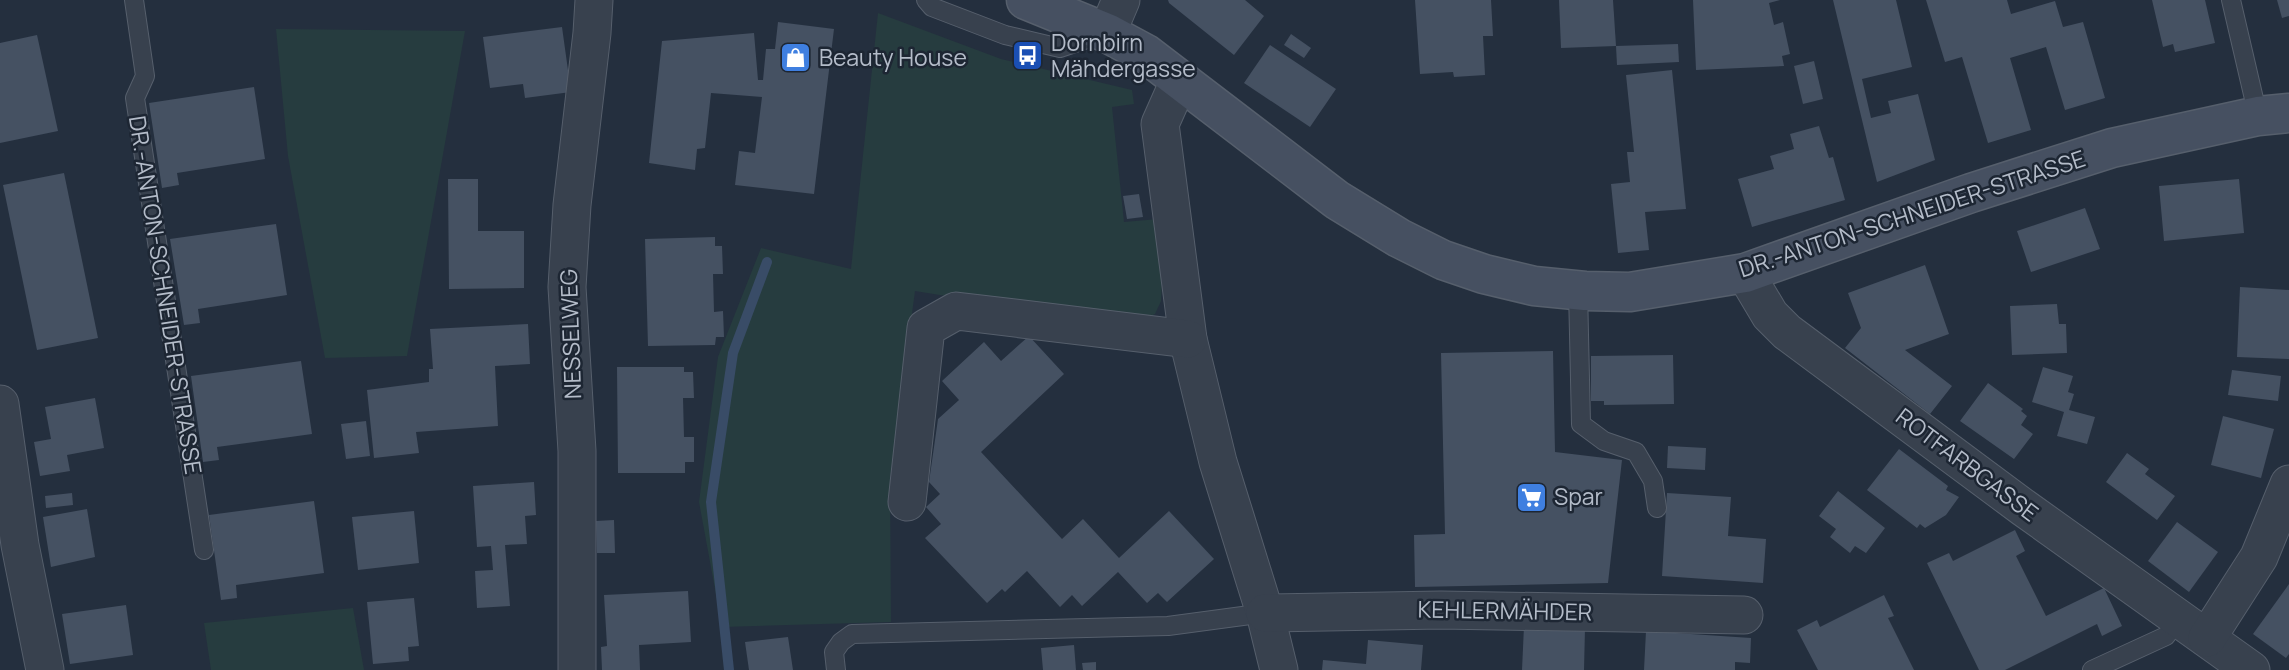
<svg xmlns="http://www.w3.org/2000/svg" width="2289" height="670" font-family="Manrope,sans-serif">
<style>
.green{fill:#263c3f}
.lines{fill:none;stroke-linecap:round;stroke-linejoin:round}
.stream{stroke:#394c67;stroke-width:10}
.building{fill:#455162}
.service-casing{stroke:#565f6c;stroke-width:20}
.minor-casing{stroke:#565f6c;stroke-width:39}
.secondary-casing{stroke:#565f6c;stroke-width:41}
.service{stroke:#38414e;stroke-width:18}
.minor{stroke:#38414e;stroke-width:37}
.secondary{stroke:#465061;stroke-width:38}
.labels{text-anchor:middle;stroke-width:5;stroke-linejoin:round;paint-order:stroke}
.poi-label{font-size:23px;fill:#b4bcc9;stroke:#1d2633;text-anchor:start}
.street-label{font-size:23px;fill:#b4bcc9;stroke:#1d2633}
</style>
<rect width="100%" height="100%" fill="#242f3e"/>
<g class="green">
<polygon points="878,13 1001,59 1132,90 1134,104 1112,107 1124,222 1158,219 1162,283 1161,301 1155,314 1138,322 1103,321 915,291 890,479 891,622 722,627 699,502 718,357 761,248 851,269"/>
<polygon points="276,29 465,31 407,356 325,358 288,156"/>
<polygon points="353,608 364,670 211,670 204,623"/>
</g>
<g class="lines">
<polyline class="stream" points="729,670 711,502 733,353 767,262"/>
</g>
<g class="building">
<polygon points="1168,0 1245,0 1264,16 1234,55 1169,3"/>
<polygon points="1415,0 1491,0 1493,36 1483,36 1485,75 1454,77 1453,72 1420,74"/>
<polygon points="1559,0 1613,0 1616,46 1561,48"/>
<polygon points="1693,0 1780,0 1769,3 1774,25 1783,22 1790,54 1782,56 1784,66 1696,70"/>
<polygon points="1833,0 1896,0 1912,67 1862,79 1871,118 1891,113 1888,101 1918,94 1935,160 1877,182"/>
<polygon points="1926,0 2007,0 2011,14 2055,1 2063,27 2083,22 2105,98 2065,110 2046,47 2010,58 2031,130 1988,143 1962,57 1945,62"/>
<polygon points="2152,0 2205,0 2215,43 2175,52 2173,44 2163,47"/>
<polygon points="2277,0 2289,0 2289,16 2282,18"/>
<polygon points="778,22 834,29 814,194 735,185 739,151 755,153 762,97 711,93 705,148 697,149 695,170 649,163 662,41 754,33 758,80 763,80 766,49 775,49"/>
<polygon points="562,27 571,92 525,98 523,84 490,88 483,37"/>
<polygon points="1291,34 1311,48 1304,58 1284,45"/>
<polygon points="37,35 58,131 0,143 0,43"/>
<polygon points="1678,44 1679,62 1617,65 1616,46"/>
<polygon points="1270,45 1336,89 1310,127 1244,83"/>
<polygon points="1814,61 1823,99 1803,104 1794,66"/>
<polygon points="1672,70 1686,209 1645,212 1649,250 1618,253 1611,184 1630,182 1627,152 1634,152 1626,75"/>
<polygon points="254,87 265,159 177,173 179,185 162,188 149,103"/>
<polygon points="1819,126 1829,158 1833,157 1845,200 1752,227 1738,179 1774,169 1770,156 1794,149 1790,134"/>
<polygon points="64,173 98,338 37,350 3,185"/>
<polygon points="448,179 478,179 478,231 524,231 524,288 449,289"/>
<polygon points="2239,179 2244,233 2164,241 2159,186"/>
<polygon points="1139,194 1143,217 1127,219 1123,196"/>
<polygon points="2085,208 2100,249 2031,272 2017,231"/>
<polygon points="276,224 287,295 198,309 200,323 184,325 170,239"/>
<polygon points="715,237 715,246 722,246 723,274 713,274 714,312 723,311 724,337 716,337 715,345 648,346 645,239"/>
<polygon points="1925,265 1949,334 1905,350 1952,386 1930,414 1845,348 1861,328 1848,293"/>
<polygon points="2240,287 2289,290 2289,359 2237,357"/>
<polygon points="2057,304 2059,324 2066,324 2067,353 2012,355 2010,306"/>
<polygon points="528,324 530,364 495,366 498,426 416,432 419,453 374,458 367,390 429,382 429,369 433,369 430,329"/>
<polygon points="1029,336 1064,374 981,452 1062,539 1083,519 1119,558 1169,511 1214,559 1167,602 1158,593 1147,603 1118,572 1082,606 1072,595 1060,607 1027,571 1005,592 1002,589 987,603 925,538 941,524 926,507 940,494 929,482 938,419 959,400 942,381 984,342 1001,361"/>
<polygon points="1553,351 1555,452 1622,460 1608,583 1415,587 1414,535 1445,534 1441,353"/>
<polygon points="1673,355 1674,404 1604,405 1604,401 1591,401 1591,356"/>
<polygon points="301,361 312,434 217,447 219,460 203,462 191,376"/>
<polygon points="617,367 684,367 684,372 693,372 694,398 683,398 684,437 694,437 694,462 685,462 685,473 618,473"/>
<polygon points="2043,367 2073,376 2068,392 2074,394 2069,410 2095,417 2087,444 2057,436 2064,412 2032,402"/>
<polygon points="2232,370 2281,376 2278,401 2228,395"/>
<polygon points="1988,383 2023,409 2021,411 2027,416 2021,425 2033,434 2014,459 1960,421"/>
<polygon points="95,398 104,448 67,455 70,471 40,476 34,442 51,439 45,407"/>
<polygon points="2223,416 2274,429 2261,478 2211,465"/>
<polygon points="366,421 370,456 346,459 341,424"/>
<polygon points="1668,446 1706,448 1705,470 1667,468"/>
<polygon points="1899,449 1948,486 1946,490 1959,497 1946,515 1925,528 1920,524 1917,528 1867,490"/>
<polygon points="2127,453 2149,469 2145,474 2175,496 2157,520 2106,482"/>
<polygon points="534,482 536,515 525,516 527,544 505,545 510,606 477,608 475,571 493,570 491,546 477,547 473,486"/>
<polygon points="1838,491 1885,528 1866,553 1855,546 1850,553 1830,537 1836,529 1819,516"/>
<polygon points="72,493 73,505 46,508 45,496"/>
<polygon points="1667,493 1731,497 1728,536 1766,539 1763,583 1662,576"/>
<polygon points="314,501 324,573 236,585 237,598 221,600 209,515"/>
<polygon points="87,509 95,557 51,567 43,517"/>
<polygon points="414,511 419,563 358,570 352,517"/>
<polygon points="614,520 615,553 597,553 596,521"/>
<polygon points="2177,522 2218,552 2189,592 2148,561"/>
<polygon points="2015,530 2025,551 2016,556 2046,616 2104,588 2122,626 2102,636 2097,624 2005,670 1979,670 1927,563 1949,553 1953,561"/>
<polygon points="2289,584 2289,654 2286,658 2253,634"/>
<polygon points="688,591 691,642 639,645 640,670 602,670 601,647 607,646 604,595"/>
<polygon points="1884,595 1894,616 1888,618 1914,670 1818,670 1797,630 1817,620 1820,627"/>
<polygon points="414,598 419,646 408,647 409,661 373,664 367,602"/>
<polygon points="126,605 133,655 70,664 62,614"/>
<polygon points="1524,626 1585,628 1584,670 1522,670"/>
<polygon points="1646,631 1751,638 1750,663 1735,662 1735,670 1644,670"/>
<polygon points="788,637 793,670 749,670 745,642"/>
<polygon points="1368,640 1423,645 1421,670 1322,670 1323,660 1366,664"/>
<polygon points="1074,645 1076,670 1043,670 1041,648"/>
<polygon points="1096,662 1096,670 1083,670 1082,663"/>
</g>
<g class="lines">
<defs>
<g id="service">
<polyline points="134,0 145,76 135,98 204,550"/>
<polyline points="926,0 932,7 1005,35 1060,48 1099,35"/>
<polyline points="2231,0 2258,116"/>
<polyline points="1578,290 1581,424 1604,441 1636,452 1653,481 1657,508"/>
<polyline points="836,670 834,652 841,642 852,634 1168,626 1265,613"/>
<polyline points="2092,670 2166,636 2179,618"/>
</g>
<g id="minor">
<polyline points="1107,33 1121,0"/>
<polyline points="1180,79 1160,124 1188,339 1218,462 1265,613 1279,670"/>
<polyline points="1745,273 1770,315 1787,332 2024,508 2251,670"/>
<polyline points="0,404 20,545 45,670"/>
<polyline points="907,502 926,328 956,311 1188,339"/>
<polyline points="1265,613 1441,610 1744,615"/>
<polyline points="2207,638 2259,557 2289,484"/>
<polyline points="577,670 577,451 567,287 572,205 592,33 594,0"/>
</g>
<polyline id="secondary" points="1026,0 1107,33 1146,54 1337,200 1399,238 1443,260 1484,274 1534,286 1585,291 1630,292 1745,273 1971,193 2112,148 2258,116 2289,113"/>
</defs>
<use href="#service" class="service-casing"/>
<use href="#minor" class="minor-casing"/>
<use href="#secondary" class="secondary-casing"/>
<use href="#service" class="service"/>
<use href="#minor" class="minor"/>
<use href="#secondary" class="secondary"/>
</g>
<defs>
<symbol id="bus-square" viewBox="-11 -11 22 22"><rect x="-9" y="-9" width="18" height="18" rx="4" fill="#1a4fb4" stroke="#1d2633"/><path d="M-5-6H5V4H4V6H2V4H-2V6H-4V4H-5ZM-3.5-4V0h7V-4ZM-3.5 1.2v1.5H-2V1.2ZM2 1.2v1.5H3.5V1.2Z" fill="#fff"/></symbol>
<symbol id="shop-square" viewBox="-11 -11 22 22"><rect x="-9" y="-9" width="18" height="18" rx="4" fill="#3f7fe0" stroke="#1d2633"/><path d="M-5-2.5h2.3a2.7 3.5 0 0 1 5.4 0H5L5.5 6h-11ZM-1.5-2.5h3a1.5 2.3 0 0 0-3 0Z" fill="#fff"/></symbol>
<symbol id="supermarket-square" viewBox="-11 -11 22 22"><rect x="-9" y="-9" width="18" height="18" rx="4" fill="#3f7fe0" stroke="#1d2633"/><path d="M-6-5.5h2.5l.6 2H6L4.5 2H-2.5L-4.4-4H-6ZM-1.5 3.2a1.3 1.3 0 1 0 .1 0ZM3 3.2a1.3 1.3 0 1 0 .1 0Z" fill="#fff"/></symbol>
</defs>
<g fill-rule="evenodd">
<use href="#bus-square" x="1010" y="38" width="35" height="35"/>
<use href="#shop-square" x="778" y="40" width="35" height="35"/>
<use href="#supermarket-square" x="1514" y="480" width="35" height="35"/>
</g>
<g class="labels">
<g class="poi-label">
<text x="1051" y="51">Dornbirn<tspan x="1051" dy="26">Mähdergasse</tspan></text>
<text x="819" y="66">Beauty House</text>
<text x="1554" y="505">Spar</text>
</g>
<g class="street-label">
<text transform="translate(1912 214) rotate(-18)" y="8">DR.-ANTON-SCHNEIDER-STRASSE</text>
<text transform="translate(165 295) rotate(81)" y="8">DR.-ANTON-SCHNEIDER-STRASSE</text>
<text transform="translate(571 334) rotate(-92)" y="8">NESSELWEG</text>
<text transform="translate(1967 465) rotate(37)" y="8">ROTFARBGASSE</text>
<text transform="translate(1505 611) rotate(1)" y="8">KEHLERMÄHDER</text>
</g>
</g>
</svg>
